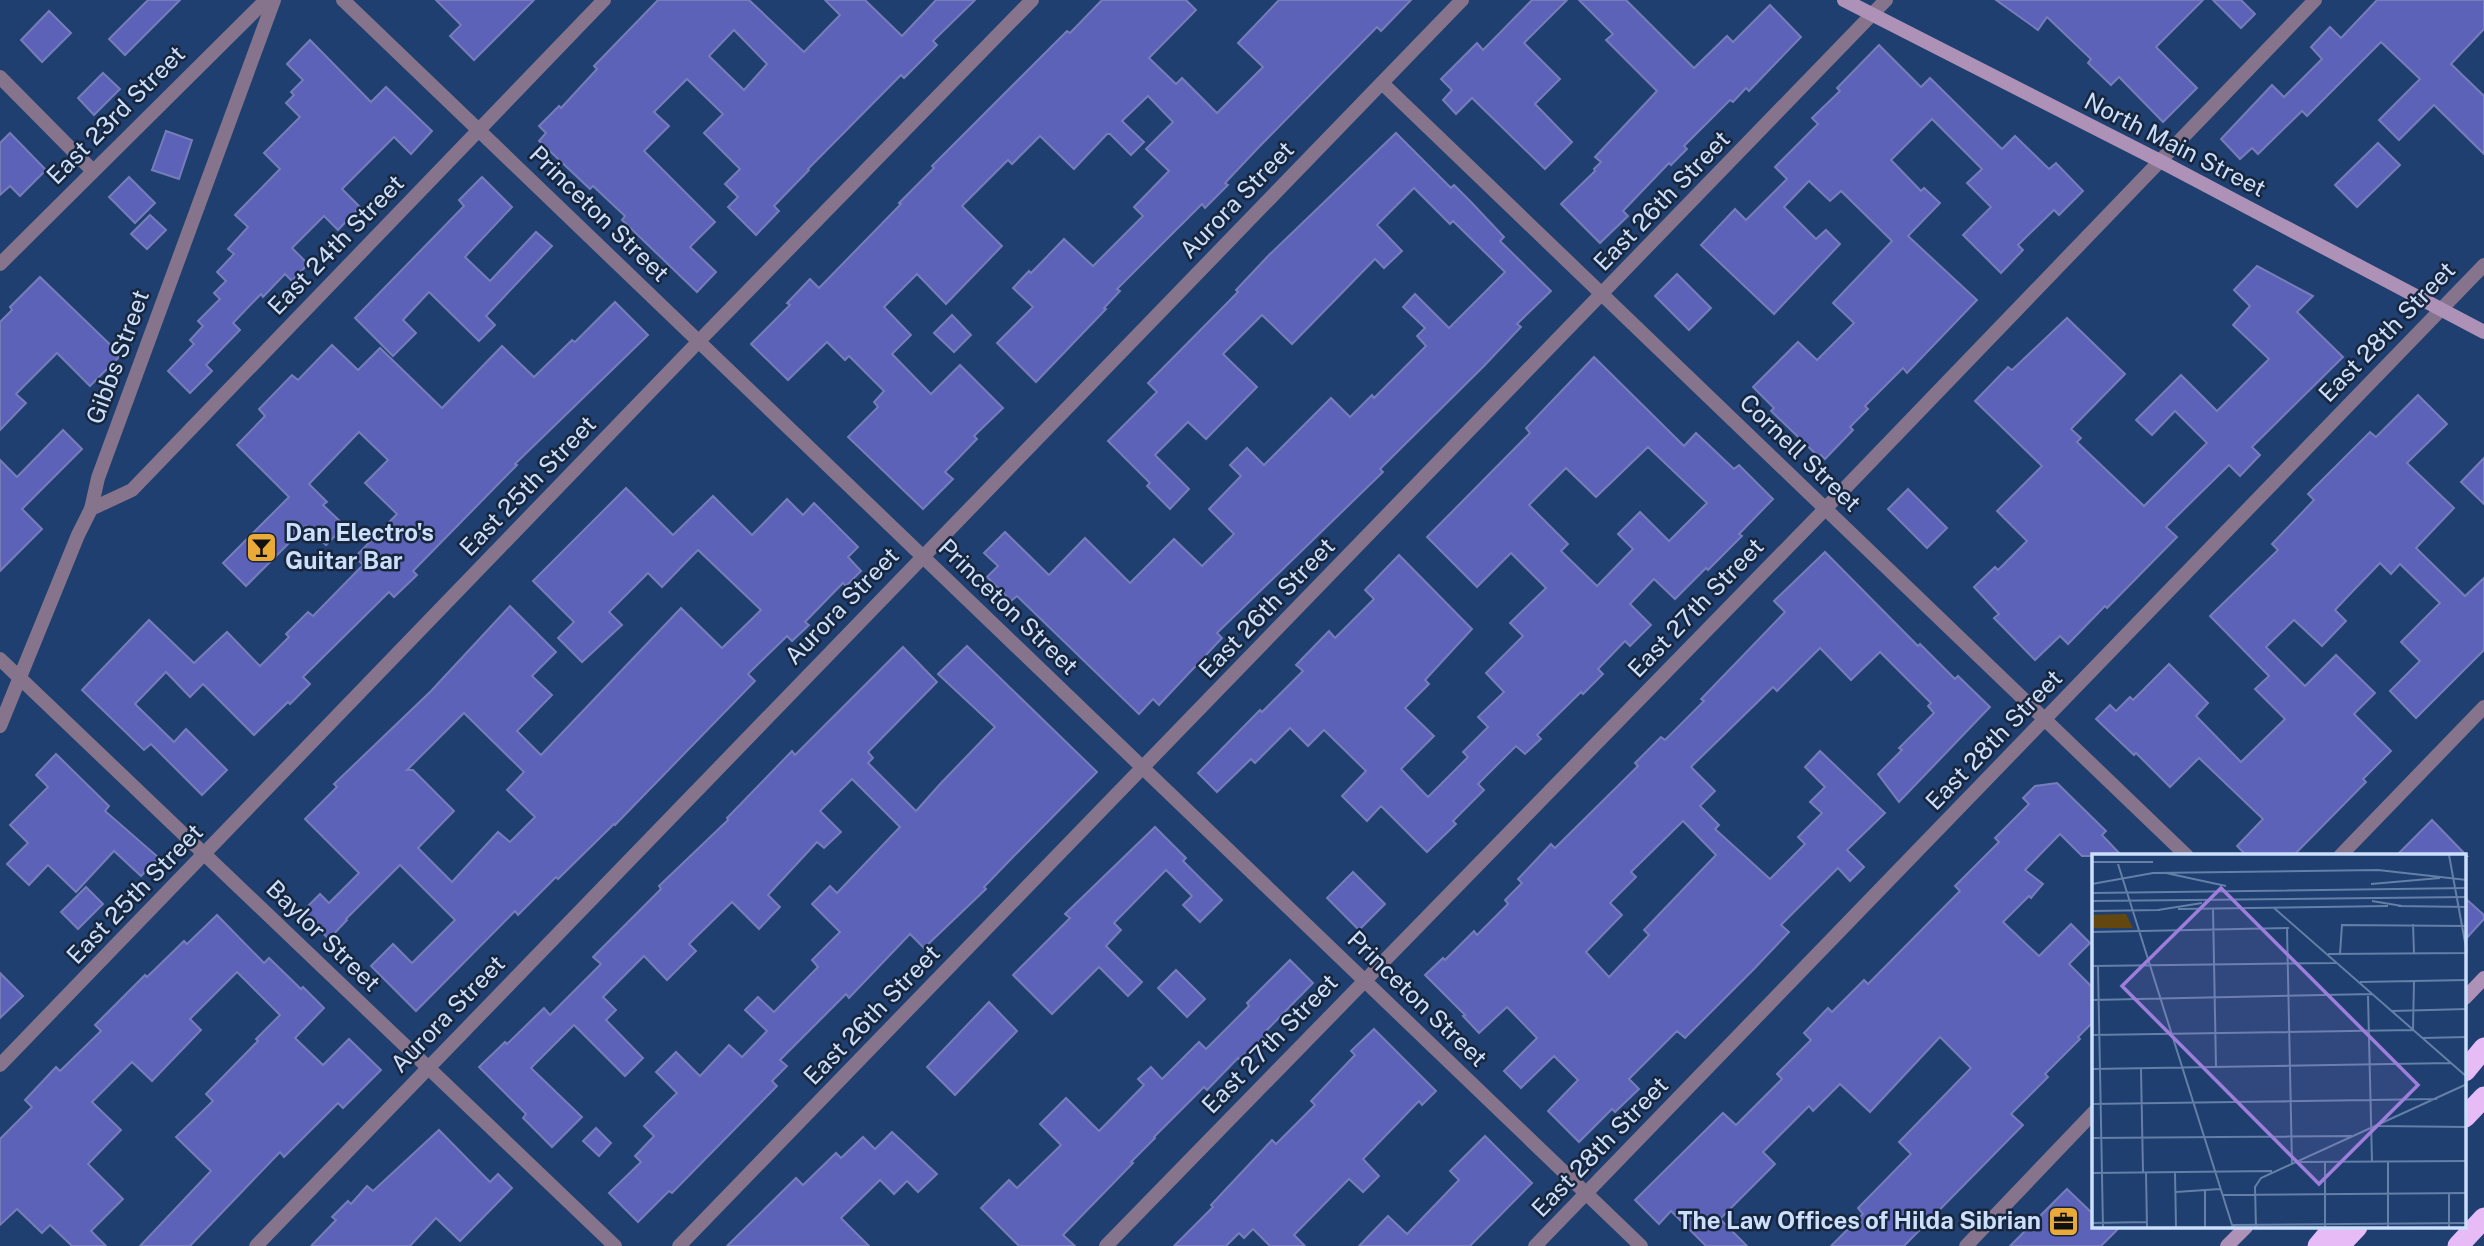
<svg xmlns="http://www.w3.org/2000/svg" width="2484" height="1246" font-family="'Public Sans',sans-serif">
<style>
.building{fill:#5d62b9;stroke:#767db9;stroke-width:2;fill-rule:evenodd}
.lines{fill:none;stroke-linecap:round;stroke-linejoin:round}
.street{stroke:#86748c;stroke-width:14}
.secondary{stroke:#ad91b6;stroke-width:14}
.highway{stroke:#e7bbf5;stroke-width:21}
.labels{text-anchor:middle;stroke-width:5;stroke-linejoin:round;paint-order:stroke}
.street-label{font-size:24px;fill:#cce0fd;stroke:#17263c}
.poi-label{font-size:24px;font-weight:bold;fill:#cce0fd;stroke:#17263c;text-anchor:start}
.inset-road{fill:none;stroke:#647fa8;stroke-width:2}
.view{fill:#9f7ddb;fill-opacity:0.15;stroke:#9f7ddb;stroke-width:3.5}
.inset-edge{fill:none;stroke:#cce0fd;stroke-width:3.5}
</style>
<rect width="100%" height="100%" fill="#1e3f6f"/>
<g class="building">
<polygon points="148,0 180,0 125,55 109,39"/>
<polygon points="436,0 534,0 474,60 450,36 461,25"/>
<path d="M658,0H749L804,52L840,15L825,0H865L902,36L936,0H975L933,41L937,45L904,78L901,75L808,169L809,170L774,206L779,211L756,235L728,207L738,197L725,184L740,169L704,133L723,114L687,79L654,112L669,126L644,151L715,222L690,247L716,272L697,292L622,220L625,216L593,186L590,189L539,141L546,133L539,126L559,106L561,108L597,69L594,66ZM734,30L767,64L744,90L709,56Z"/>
<polygon points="1102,0 1186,0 1196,10 1149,58 1176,84 1182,78 1217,113 1263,67 1238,43 1279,0 1411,0 1381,31 1377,27 1259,147 1225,183 1228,185 1205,208 1202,204 1117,289 1120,291 1104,308 1106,309 1036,382 997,343 1033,307 1013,288 1029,271 1031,273 1064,239 1093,266 1143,216 1134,207 1169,171 1146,149 1173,122 1148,96 1122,121 1144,142 1131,155 1110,134 1107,134 1074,169 1040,136 1012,164 1008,160 962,206 1002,246 946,304 917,274 884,307 911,335 892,354 931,394 960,365 1003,408 974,436 977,439 945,472 953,479 923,509 848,437 878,407 874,402 884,391 849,356 845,360 827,342 788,380 751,344 790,305 787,303 810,279 819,288 901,204 899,203 934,168 932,166 1067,31 1070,33"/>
<polygon points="1532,0 1567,0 1524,43 1560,79 1535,104 1572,142 1545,169 1472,98 1456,114 1443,100 1452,90 1441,79 1477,43 1483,50"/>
<polygon points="1579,0 1626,0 1694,68 1727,36 1733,42 1770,5 1801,37 1749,91 1746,88 1733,102 1730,100 1684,146 1687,149 1671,165 1669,163 1623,211 1628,216 1600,243 1561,204 1595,171 1594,169 1601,162 1595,157 1657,91 1606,40 1613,34"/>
<polygon points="1996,0 2203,0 2156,47 2197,88 2163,122 2119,77 2111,85 2088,63 2091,59 2047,17 2038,30"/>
<polygon points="2213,0 2241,0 2255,14 2241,28"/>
<polygon points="2377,0 2484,0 2484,29 2451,64 2484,96 2484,154 2434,105 2399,140 2379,120 2420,79 2381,42 2307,116 2302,111 2258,154 2252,148 2240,159 2221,139 2272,85 2284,97 2322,59 2311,47 2330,27 2341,38"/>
<polygon points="49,11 71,33 42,62 21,40"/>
<polygon points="310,40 371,102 386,87 432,131 411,154 394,137 342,189 360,207 338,230 324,216 292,248 308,264 292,281 285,274 263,297 261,294 233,323 240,330 206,365 212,371 190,393 168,371 194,344 190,340 203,326 198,321 220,299 214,293 226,281 217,272 234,254 228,249 248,227 235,215 280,169 264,153 300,117 286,103 294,95 291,92 303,80 287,64"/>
<polygon points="1879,45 1921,87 1930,78 2002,149 2015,136 2049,169 2056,163 2083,191 2059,215 2054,210 2018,245 2023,250 2001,273 1963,235 1991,207 1967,183 1982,169 1932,119 1891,160 1921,191 1924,188 1940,203 1908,236 1977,300 1907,373 1903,368 1865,406 1868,409 1850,427 1853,430 1825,459 1821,455 1819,457 1771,411 1774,408 1753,387 1798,342 1817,360 1854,323 1833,303 1892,241 1841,191 1830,201 1809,181 1784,207 1816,239 1826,230 1840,244 1774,314 1701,245 1735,209 1746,220 1787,179 1775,167 1818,124 1812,118 1840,91 1837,88"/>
<polygon points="103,73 120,89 94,115 78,98"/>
<polygon points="166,131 192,140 179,179 152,170"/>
<polygon points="10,133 46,170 20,196 10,186 0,195 0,143"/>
<polygon points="1396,133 1451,188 1454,185 1471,202 1504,237 1500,241 1551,291 1517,324 1521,327 1484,366 1380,469 1383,472 1217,633 1222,638 1159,705 1153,699 1139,714 1017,596 1011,601 987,577 998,566 984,553 1005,532 1049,575 1085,538 1130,583 1174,539 1202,566 1234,534 1209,509 1241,476 1230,465 1247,448 1264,465 1331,398 1350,417 1372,395 1374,398 1426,346 1417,336 1425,328 1403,307 1415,294 1449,328 1505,272 1453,221 1450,224 1414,188 1377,225 1402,251 1384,268 1375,259 1292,344 1262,315 1223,354 1257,387 1206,439 1188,422 1155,455 1189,489 1170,509 1147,486 1150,483 1108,441 1157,392 1148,383 1238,292 1236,290 1269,255"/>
<polygon points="2378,143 2400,165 2357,207 2335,185"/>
<polygon points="129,177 155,203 135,223 109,197"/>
<polygon points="482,177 512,207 465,257 490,281 536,232 552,246 486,316 495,325 479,341 429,292 403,320 416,333 393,356 355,318 464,206 459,200"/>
<polygon points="150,215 166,230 147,249 131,234"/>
<polygon points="2257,266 2313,296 2297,312 2343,357 2252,447 2260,455 2240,476 2229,465 2166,527 2177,537 2107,608 2105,606 2068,644 2060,636 2035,660 1994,618 1999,614 1974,587 1995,567 1998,570 2027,541 1997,511 2042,466 1975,401 2008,367 2012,370 2067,318 2125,374 2071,429 2081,438 2077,442 2144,506 2207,443 2175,411 2152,435 2136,420 2181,375 2217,411 2269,359 2233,325 2250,306 2234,290"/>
<polygon points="1677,274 1711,308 1689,330 1655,296"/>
<polygon points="40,277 121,355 90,386 57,353 16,394 26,403 0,430 0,322 12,310 10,307"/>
<polygon points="615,302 648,335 515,464 517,465 413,571 417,575 394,597 389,592 303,677 310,684 290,704 288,702 254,735 203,684 190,697 166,672 135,704 174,742 186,729 227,770 202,795 151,744 144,750 82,690 149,620 194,663 227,632 260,666 289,637 286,634 308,612 313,616 363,565 355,557 397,514 365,483 388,460 359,432 309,484 327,502 323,505 345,526 326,545 306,526 246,586 223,563 289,497 237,445 265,416 259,409 292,375 298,380 332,345 358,370 380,348 442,408 502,346 534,377 572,340 575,342"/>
<polygon points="952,315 971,335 954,352 934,333"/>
<path d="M1594,357L1684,446L1696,433L1734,469L1739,465L1773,499L1739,534L1742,536L1708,570L1706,568L1675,599L1654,579L1630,604L1651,625L1630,646L1625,641L1598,669L1603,674L1583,694L1581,692L1537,735L1541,739L1525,754L1516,746L1478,784L1484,790L1453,821L1456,824L1427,852L1381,806L1367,821L1342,796L1366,771L1324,730L1308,746L1290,728L1255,763L1251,759L1217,792L1198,773L1260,710L1262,712L1303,671L1296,665L1329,631L1335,638L1374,599L1365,590L1399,555L1472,629L1425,680L1429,684L1405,708L1434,736L1401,769L1428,797L1468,757L1463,752L1488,727L1478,717L1504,692L1486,673L1523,636L1510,623L1546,588L1511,553L1477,587L1427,537L1530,433L1526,428ZM1648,447L1707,503L1669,541L1640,512L1618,534L1633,549L1597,586L1561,551L1568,544L1529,505L1566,468L1596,497Z"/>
<polygon points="2418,395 2447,424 2407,463 2454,508 2416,548 2465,596 2484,578 2484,650 2416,718 2390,691 2420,661 2401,642 2440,603 2400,564 2391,574 2380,563 2351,593 2335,610 2346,621 2322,646 2294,620 2266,647 2305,686 2336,655 2375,693 2354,714 2391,751 2363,779 2366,782 2293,856 2247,856 2237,846 2263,819 2199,758 2170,787 2136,753 2134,755 2096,719 2110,705 2116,711 2130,697 2133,700 2169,664 2208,703 2196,716 2241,762 2285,719 2255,689 2269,676 2210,616 2278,550 2272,544 2314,500 2308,494 2370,432 2376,437"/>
<polygon points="63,430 82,449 22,509 42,529 0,571 0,460 17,477"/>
<polygon points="2484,458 2484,504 2461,482"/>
<path d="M626,488L673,535L713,496L752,535L787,499L803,515L814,503L858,547L848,557L861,571L846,586L843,583L805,622L809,625L792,641L787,636L748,674L755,681L615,825L614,824L558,879L556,877L518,915L515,911L416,1011L371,966L393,944L412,963L455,920L400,865L346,919L347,920L329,939L301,913L320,894L329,903L359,873L305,819L337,787L334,784L431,691L510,606L556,652L532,676L552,695L517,731L541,755L681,608L722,648L761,610L698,550L662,587L648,573L609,612L622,625L582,662L558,638L574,622L533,581ZM464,713L524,772L507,790L535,817L510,842L498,832L452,882L418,848L454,811L413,770H407Z"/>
<polygon points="1908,489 1947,528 1927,548 1888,509"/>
<path d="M1825,552L1918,646L1920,644L1955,679L1958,676L1990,707L1899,802L1878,774L1902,750L1899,748L1934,713L1928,706L1931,703L1880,652L1851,680L1820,648L1777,691L1773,687L1691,767L1715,791L1700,806L1719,825L1715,829L1770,879L1805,844L1798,837L1822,813L1810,802L1825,787L1805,767L1820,751L1885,813L1847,850L1864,867L1850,881L1838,868L1781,925L1789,932L1754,969L1685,1038L1677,1031L1629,1079L1639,1089L1615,1112L1612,1109L1579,1142L1548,1111L1578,1080L1554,1056L1521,1088L1504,1071L1537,1038L1507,1007L1479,1033L1463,1016L1465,1015L1425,975L1443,958L1445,960L1474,931L1477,935L1508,904L1505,900L1522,883L1518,879L1536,860L1551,844L1555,848L1638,766L1635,763L1661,737L1665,740L1704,701L1701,699L1785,612L1774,601ZM1683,821L1716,855L1644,930L1649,935L1609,977L1586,952L1622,915L1610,903L1636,877L1631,872Z"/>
<polygon points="967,646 1097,772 1012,858 984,887 986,889 924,948 910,934 849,998 846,994 780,1060 787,1066 772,1081 777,1086 672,1193 669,1191 638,1222 609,1193 641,1162 635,1156 654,1136 644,1126 677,1093 656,1072 676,1052 700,1076 729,1045 742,1057 767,1031 745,1010 758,997 774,1012 818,967 812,960 840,932 812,904 830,886 837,893 900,827 852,779 820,811 841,832 824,848 817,842 768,895 780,907 759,929 732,902 689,944 696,951 667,980 644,956 603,997 616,1010 606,1020 643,1058 625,1076 574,1025 531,1068 582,1117 552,1147 523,1118 526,1114 479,1067 505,1042 507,1044 544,1008 550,1015 601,964 593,957 661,889 659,886 728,820 727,818 792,751 795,755 903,647 937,682 868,752 873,758 868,763 916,811 941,783 995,727 938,674"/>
<polygon points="56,754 109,806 105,811 159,858 141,876 114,851 76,892 48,865 29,885 7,864 28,843 10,825 48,787 36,775"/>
<polygon points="2057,783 2106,831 2102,835 2122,856 2082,856 2060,834 2025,870 2043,884 2031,898 2029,896 2003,922 2039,956 2071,924 2090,943 2069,964 2094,989 2094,1021 2078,1037 2080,1039 2045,1074 2048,1077 2011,1114 2023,1125 1904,1246 1831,1246 1863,1214 1858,1208 1911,1154 1899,1142 1971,1068 1940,1037 1870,1112 1840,1084 1813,1111 1809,1106 1763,1152 1775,1164 1720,1219 1747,1246 1706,1246 1671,1211 1659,1224 1635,1200 1723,1113 1736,1125 1782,1079 1777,1074 1811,1040 1804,1033 1828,1008 1832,1012 1864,980 1868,984 1960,891 1955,886 1999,842 1995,838 2029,804 2023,798 2035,786"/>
<polygon points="2432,820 2467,856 2396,856"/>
<polygon points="1155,827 1186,858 1183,861 1222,900 1200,922 1183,905 1192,896 1166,870 1114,923 1121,930 1106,946 1142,982 1128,996 1099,967 1052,1014 1013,975 1070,918 1065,914"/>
<polygon points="1353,872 1385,904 1359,930 1327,898"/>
<polygon points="86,887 103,904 78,929 61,912"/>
<polygon points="2465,898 2484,915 2484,919 2465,940"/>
<polygon points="217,915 264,963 269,958 301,989 303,987 324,1008 295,1038 323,1065 349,1039 381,1070 343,1108 338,1103 284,1157 280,1152 190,1246 140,1246 211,1171 176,1137 213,1101 206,1094 258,1041 256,1039 280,1015 237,972 190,1019 201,1030 152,1081 132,1062 92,1102 121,1130 88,1164 123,1199 91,1231 106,1246 72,1246 50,1225 42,1233 17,1209 0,1225 0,1139 32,1107 25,1100 56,1067 60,1071 101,1031 95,1025 145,975 147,977 184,941 187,944"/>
<polygon points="1290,960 1313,983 1266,1031 1269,1034 1242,1062 1238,1058 1207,1090 1204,1087 1154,1137 1155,1138 1131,1162 1133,1163 1063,1235 1075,1246 1019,1246 981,1208 1009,1180 1017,1188 1061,1145 1040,1124 1066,1098 1099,1131 1144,1085 1138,1079 1151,1067 1162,1079 1199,1042 1206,1049 1249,1006 1247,1003"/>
<polygon points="1176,970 1205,999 1187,1017 1158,988"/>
<polygon points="0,973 23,996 0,1018"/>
<polygon points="989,1002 1017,1031 955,1095 927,1067"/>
<polygon points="1374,1029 1436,1091 1422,1105 1419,1101 1363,1159 1379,1176 1363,1192 1349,1179 1294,1235 1305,1246 1270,1246 1253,1229 1244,1238 1239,1233 1226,1246 1174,1246 1213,1207 1211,1205 1272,1140 1276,1144 1315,1105 1311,1101 1355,1055 1351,1051"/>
<polygon points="596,1128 611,1143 599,1156 583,1141"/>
<polygon points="439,1130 490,1182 498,1174 512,1188 460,1241 436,1218 410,1246 311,1246 336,1220 332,1217 348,1201 351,1204 367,1186 373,1191"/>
<polygon points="892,1132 937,1174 918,1192 907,1181 894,1194 880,1180 841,1218 869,1246 727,1246 796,1178 803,1185 836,1153 841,1158 863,1137 875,1149"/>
<polygon points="1485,1136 1532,1183 1470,1246 1359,1246 1388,1216 1407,1234 1459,1180 1450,1171"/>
<polygon points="2067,1189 2094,1215 2094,1227 2120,1227 2101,1246 2010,1246"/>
</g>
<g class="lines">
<g class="street">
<polyline points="343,0 1641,1246"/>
<polyline points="0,77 92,170"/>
<polyline points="1382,83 2187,856"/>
<polyline points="0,264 266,0"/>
<polyline points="91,509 132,490 604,0"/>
<polyline points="0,659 615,1246"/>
<polyline points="0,726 78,535 91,509 98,478 274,0"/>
<polyline points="2340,856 2484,707"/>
<polyline points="0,1065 699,341 1032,0"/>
<polyline points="256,1246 1462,0"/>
<polyline points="679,1246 1886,0"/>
<polyline points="1106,1246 1825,509 2315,0"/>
<polyline points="1535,1246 2484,265"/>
<polyline points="1966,1246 2094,1112"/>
</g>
<g class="secondary">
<polyline points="1844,0 2160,161 2484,332"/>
<polyline points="2465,998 2484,978"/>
<polyline points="2227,1246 2246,1227"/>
</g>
<g class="highway">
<polyline points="2465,1071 2484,1048"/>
<polyline points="2465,1117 2484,1097"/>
<polyline points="2318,1246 2334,1227"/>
<polyline points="2339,1246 2357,1227"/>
<polyline points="2458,1246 2484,1218"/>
</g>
</g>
<defs>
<symbol id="bar-square" viewBox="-11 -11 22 22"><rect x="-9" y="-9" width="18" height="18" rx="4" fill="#e9aa38" stroke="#17263c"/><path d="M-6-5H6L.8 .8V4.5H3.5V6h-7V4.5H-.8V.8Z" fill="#111"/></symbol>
<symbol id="office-square" viewBox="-11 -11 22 22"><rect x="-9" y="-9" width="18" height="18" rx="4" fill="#e9aa38" stroke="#17263c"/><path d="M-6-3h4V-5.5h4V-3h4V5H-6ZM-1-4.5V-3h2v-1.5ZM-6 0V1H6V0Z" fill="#111"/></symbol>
</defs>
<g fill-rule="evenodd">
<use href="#bar-square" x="244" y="530" width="35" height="35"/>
<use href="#office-square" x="2046" y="1204" width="35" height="35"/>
</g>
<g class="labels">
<g class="street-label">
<text transform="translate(116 115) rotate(-45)" y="8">East 23rd Street</text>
<text transform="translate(2175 145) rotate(27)" y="8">North Main Street</text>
<text transform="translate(1237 200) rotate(-46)" y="8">Aurora Street</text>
<text transform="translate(1662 201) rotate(-46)" y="8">East 26th Street</text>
<text transform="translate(599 214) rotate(44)" y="8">Princeton Street</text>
<text transform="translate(336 245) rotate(-46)" y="8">East 24th Street</text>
<text transform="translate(2387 332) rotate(-46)" y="8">East 28th Street</text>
<text transform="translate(118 357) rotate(-70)" y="8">Gibbs Street</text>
<text transform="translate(1800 453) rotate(44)" y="8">Cornell Street</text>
<text transform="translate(528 486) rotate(-46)" y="8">East 25th Street</text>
<text transform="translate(842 606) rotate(-46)" y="8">Aurora Street</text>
<text transform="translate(1008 607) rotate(44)" y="8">Princeton Street</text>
<text transform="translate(1267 608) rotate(-46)" y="8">East 26th Street</text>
<text transform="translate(1696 608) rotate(-46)" y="8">East 27th Street</text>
<text transform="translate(1994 740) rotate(-46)" y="8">East 28th Street</text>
<text transform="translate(135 894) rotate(-46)" y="8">East 25th Street</text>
<text transform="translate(323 936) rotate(44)" y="8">Baylor Street</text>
<text transform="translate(1417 999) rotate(44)" y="8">Princeton Street</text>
<text transform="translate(448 1014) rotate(-46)" y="8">Aurora Street</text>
<text transform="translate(872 1015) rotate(-46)" y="8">East 26th Street</text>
<text transform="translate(1270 1044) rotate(-46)" y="8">East 27th Street</text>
<text transform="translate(1600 1147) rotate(-46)" y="8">East 28th Street</text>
</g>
<g class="poi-label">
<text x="285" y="541">Dan Electro's<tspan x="285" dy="28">Guitar Bar</tspan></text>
<text x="2041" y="1229" text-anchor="end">The Law Offices of Hilda Sibrian</text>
</g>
</g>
<g transform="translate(2092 854)">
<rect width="374" height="374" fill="#1e3f6f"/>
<path d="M34,60L41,74H0V61Z" fill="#64470f"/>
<path class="inset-road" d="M357,1L375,99M0,8H61M26,10L141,374M74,19L134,32M0,30L61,19L286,16L375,26M279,30L348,24M0,39L375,34M0,47L375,43M280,47L310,52M306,52L375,53M182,54L375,223M86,55L296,52M121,55L124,213M66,56L110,49M0,57L68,56M321,70L322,99M195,74L200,310M0,78L197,74M236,100L375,99M248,100L250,71L375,72M0,112L244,109M6,112L11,374M268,128L375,126M276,142L280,308M0,146L280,140M300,157L375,155M0,181L321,176L322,127M330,184L375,183M0,215L359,209M49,215L51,318M0,250L345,245M286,272L375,273M0,284L260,282M208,308L375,307M296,308V374M54,318L55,374M83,318L84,374M0,319L180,317M84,338L128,335M357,340V374M131,341L375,339M0,369L55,368M140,371L375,369M113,373V336M164,374L163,333L169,324L375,230M233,374V309"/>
<path class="view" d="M129,34L326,231L227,330L30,132Z"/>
<rect width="374" height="374" class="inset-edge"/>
</g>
</svg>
